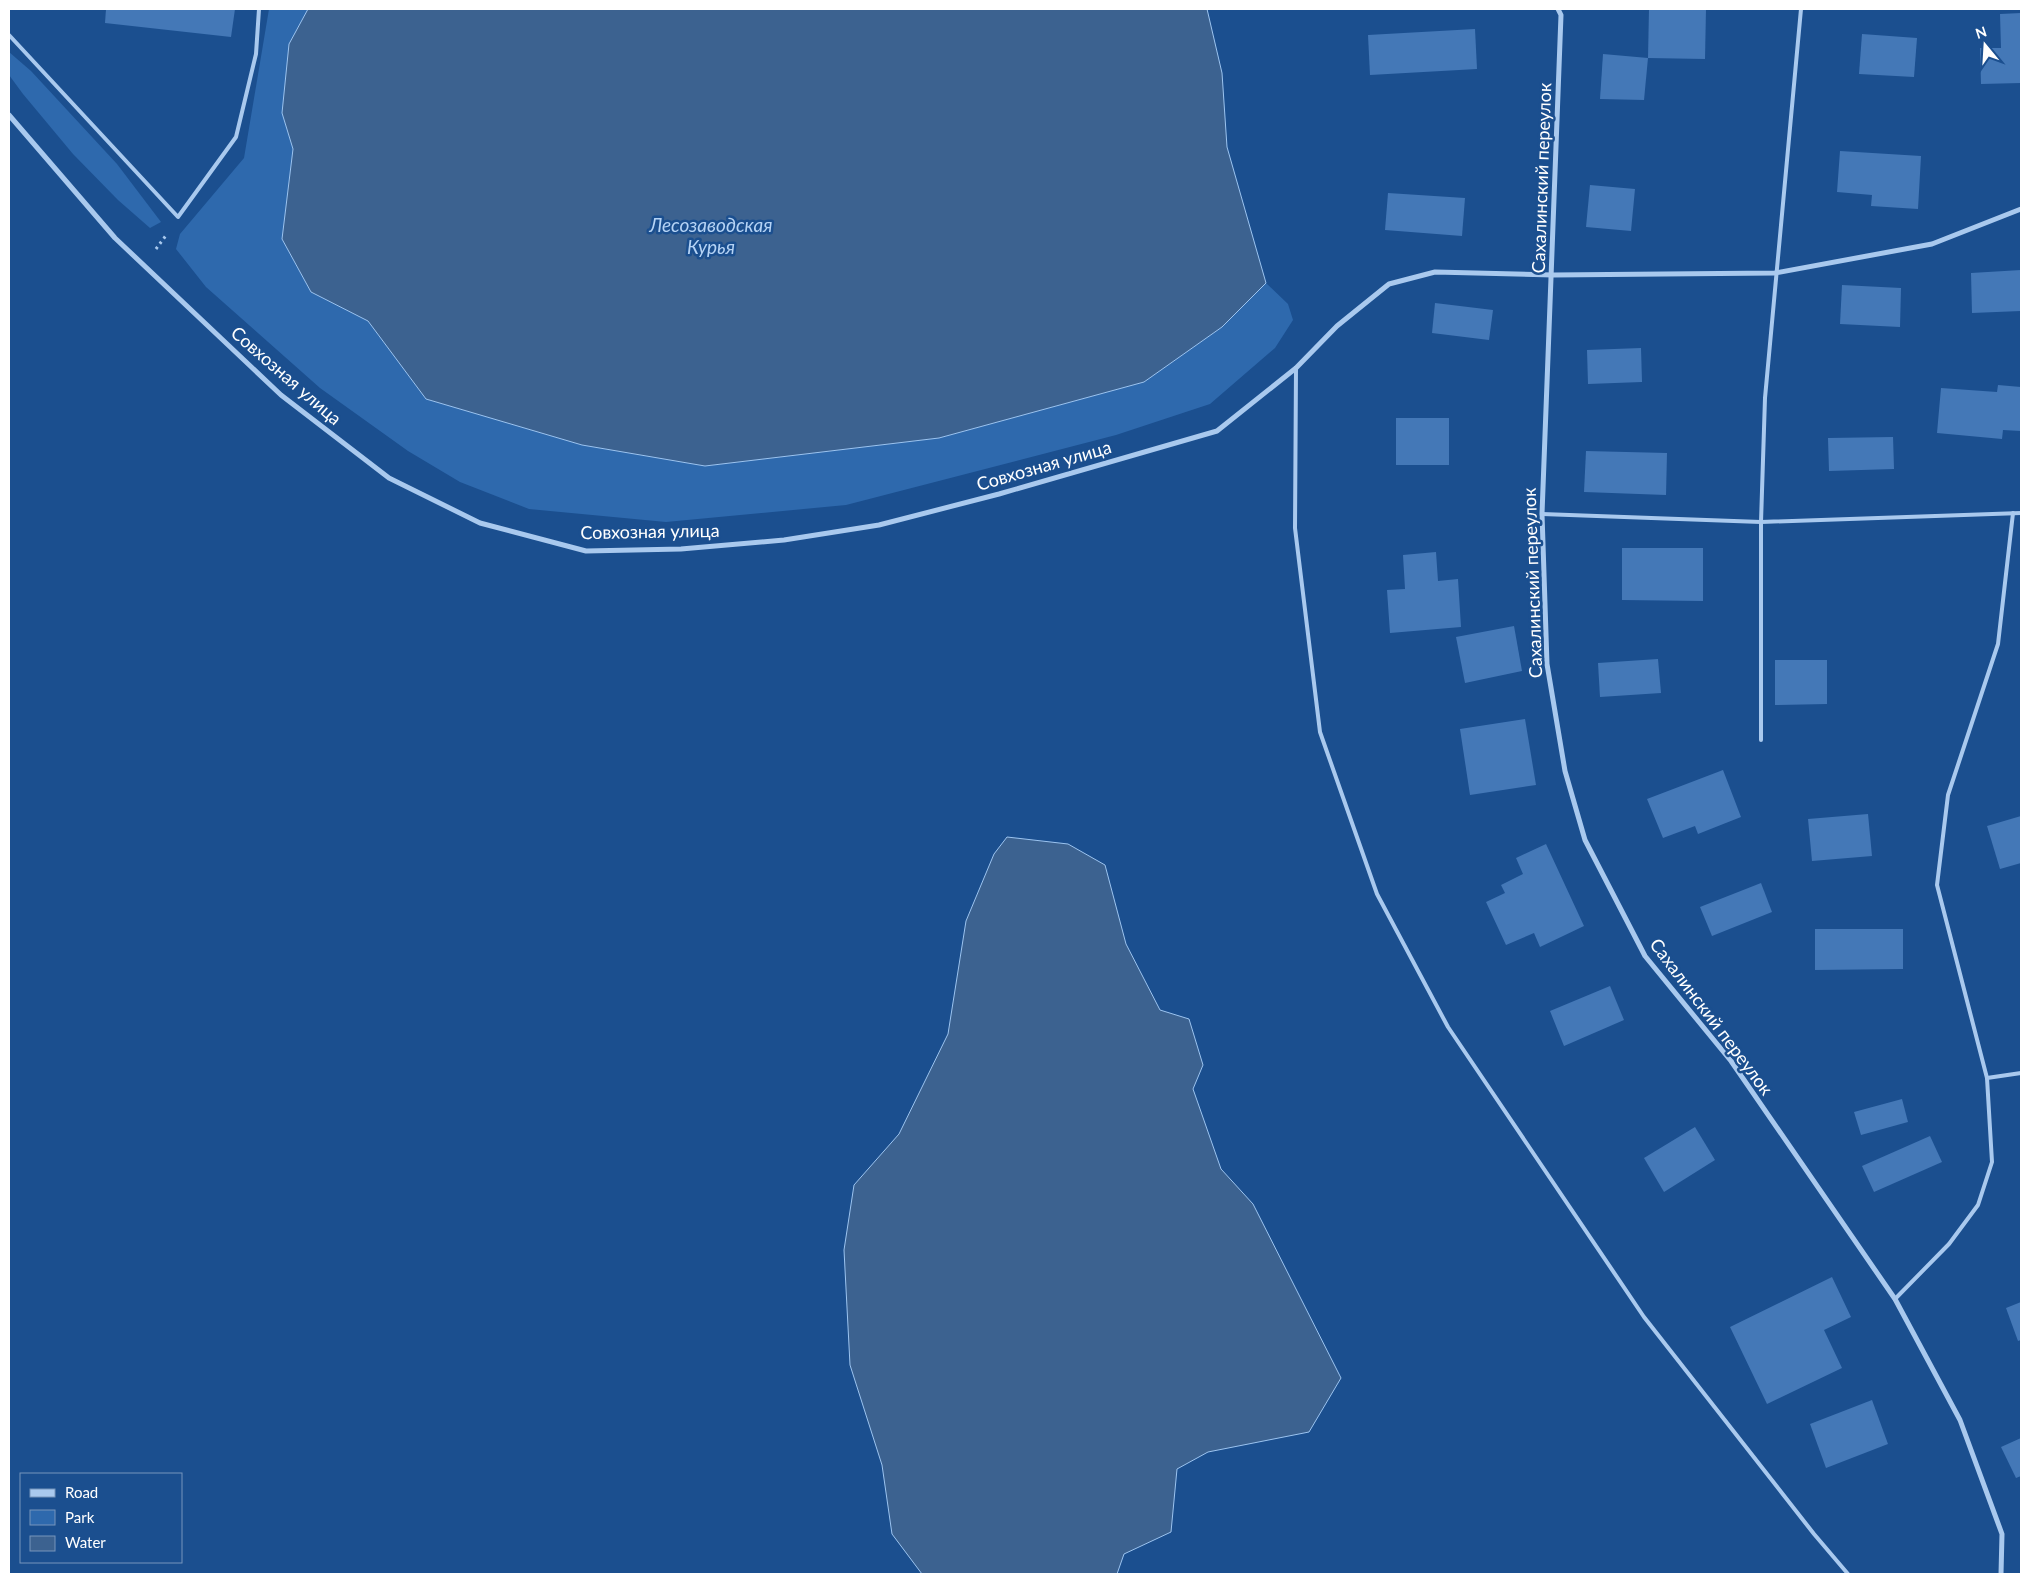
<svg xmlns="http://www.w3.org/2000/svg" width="2030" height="1583" font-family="Lato,sans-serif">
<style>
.green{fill:#2e69ad}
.water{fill:#3c6290;stroke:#9cc4f0}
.building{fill:#4478b7}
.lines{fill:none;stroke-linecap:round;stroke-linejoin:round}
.path{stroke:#a9c9ee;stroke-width:3;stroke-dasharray:2.5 4;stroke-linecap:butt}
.service{stroke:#a9c9ee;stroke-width:4}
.minor{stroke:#a9c9ee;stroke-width:5}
.labels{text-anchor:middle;stroke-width:5;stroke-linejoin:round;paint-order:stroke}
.street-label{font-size:18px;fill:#fff;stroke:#1b4f8f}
.water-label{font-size:19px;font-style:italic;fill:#b5d3f5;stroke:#1b4f8f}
</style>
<rect width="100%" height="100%" fill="#1b4f8f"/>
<g class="green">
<polygon points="269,9 308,9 289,45 282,113 293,149 282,239 311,292 368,321 426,399 582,445 705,466 939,438 1144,382 1222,327 1266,283 1288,304 1293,320 1275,348 1210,404 1116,435 846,505 666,522 529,509 460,482 408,451 320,388 206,287 176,249 180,234 244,158"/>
<polygon points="9,52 31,71 117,164 161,222 150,228 118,200 73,154 23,94 9,75"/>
</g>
<g class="water">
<polygon points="308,9 1207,9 1222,73 1227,147 1266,283 1222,327 1144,382 939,438 705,466 582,445 426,399 368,321 311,292 282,239 293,149 282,113 289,44"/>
<polygon points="1007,837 1068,844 1105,865 1126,944 1160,1010 1189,1019 1203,1065 1193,1089 1221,1169 1253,1204 1341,1378 1309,1432 1208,1452 1177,1469 1171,1532 1124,1554 1117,1574 922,1574 892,1534 882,1465 850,1365 844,1250 854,1185 899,1134 948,1034 966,921 994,854"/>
</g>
<g class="building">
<polygon points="106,9 235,9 231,37 105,23"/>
<polygon points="1649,9 1706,9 1705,59 1648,58"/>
<polygon points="2021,13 2021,83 1981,84 1980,48 2001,48 2000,14"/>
<polygon points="1475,29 1477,69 1370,75 1368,35"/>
<polygon points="1862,34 1917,38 1914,77 1859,74"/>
<polygon points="1603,54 1648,58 1644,100 1600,99"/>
<polygon points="1840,151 1921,156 1918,209 1871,206 1872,195 1837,192"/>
<polygon points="1590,185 1635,189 1631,231 1586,227"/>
<polygon points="1388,193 1465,198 1462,236 1385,230"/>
<polygon points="2021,270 2021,311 1972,313 1971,273"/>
<polygon points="1842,285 1901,288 1900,327 1840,324"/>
<polygon points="1435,303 1493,310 1489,340 1432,333"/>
<polygon points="1641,348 1642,382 1588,384 1587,350"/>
<polygon points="1998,385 2021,387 2021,431 2003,430 2002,439 1937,433 1941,388 1997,392"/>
<rect x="1396" y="418" width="53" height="47"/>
<polygon points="1893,437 1894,469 1829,471 1828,438"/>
<polygon points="1586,451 1667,453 1666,495 1584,492"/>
<polygon points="1622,548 1703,548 1703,601 1622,600"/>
<polygon points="1436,552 1438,581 1458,579 1461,627 1390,633 1387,590 1405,589 1403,555"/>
<polygon points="1514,626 1522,671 1465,683 1456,637"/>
<polygon points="1658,659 1661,693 1600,697 1598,663"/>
<polygon points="1775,660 1827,660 1827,704 1775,705"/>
<polygon points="1525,719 1536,785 1470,795 1460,729"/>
<polygon points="1723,770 1741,817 1698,834 1695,826 1663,838 1647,799"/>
<polygon points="1868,814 1872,856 1812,861 1808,819"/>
<polygon points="2021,816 2021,863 2000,869 1987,826"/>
<polygon points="1546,844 1584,926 1540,947 1534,933 1506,945 1486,902 1505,893 1501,885 1523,874 1516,858"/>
<polygon points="1761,883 1772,912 1712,936 1700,907"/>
<polygon points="1815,929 1903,929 1903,969 1815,970"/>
<polygon points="1610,986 1624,1020 1564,1046 1550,1011"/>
<polygon points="1902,1099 1908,1122 1861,1135 1854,1112"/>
<polygon points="1695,1127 1715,1160 1664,1192 1644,1158"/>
<polygon points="1930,1136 1942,1162 1874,1192 1862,1166"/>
<polygon points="1832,1277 1851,1317 1824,1330 1842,1368 1767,1404 1730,1327"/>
<polygon points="2021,1302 2021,1340 2018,1341 2006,1308"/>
<polygon points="1872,1400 1888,1444 1826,1468 1810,1424"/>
<polygon points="2021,1438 2021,1476 2016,1478 2001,1447"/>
</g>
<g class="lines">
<polyline class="path" points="156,249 167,234"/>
<g class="service">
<polyline points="9,35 178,217 236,137 256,54 259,9"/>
<polyline points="1296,368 1295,528 1320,732 1377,894 1448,1027 1644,1317 1814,1534 1848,1574"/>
<polyline points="1542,514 1761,522 2021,513"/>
<polyline points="1761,740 1761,522 1765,398 1801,9"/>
<polyline points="1987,1078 2021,1073"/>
<polyline points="1895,1299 1949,1244 1978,1205 1992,1162 1987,1078 1937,885 1948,795 1998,644 2013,513"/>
</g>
<g class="minor">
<polyline points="1558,9 1561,15 1542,514 1547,664 1565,771 1585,840 1645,956 1731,1061 1895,1299 1960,1420 2002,1534 2001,1574"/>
<polyline points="9,115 115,238 281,395 389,478 480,523 586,551 681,549 784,540 879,525 999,494 1217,431 1296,368 1337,326 1389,284 1435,272 1553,275 1775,273 1932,244 2021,209"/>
</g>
</g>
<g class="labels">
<g class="street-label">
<text transform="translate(1542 178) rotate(-88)" y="6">Сахалинский переулок</text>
<text transform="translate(286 376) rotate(41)" y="6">Совхозная улица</text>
<text transform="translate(1044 466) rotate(-16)" y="6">Совхозная улица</text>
<text transform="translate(650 532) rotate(-1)" y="6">Совхозная улица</text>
<text transform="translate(1533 583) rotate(-92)" y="6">Сахалинский переулок</text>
<text transform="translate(1711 1017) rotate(53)" y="6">Сахалинский переулок</text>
</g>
<g class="water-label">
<text x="711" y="232">Лесозаводская<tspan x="711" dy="22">Курья</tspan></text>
</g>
</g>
<rect width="2030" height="1583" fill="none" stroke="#ffffff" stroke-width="20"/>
<rect x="20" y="1473" width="162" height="90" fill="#1b4f8f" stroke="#7695bc"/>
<rect x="30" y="1489" width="25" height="8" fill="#a9c9ee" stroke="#7695bc"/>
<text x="65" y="1498" font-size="15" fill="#ffffff">Road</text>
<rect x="30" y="1510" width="25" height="15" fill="#2e69ad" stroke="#7695bc"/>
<text x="65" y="1523" font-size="15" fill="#ffffff">Park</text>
<rect x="30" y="1536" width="25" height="15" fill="#3c6290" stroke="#7695bc"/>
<text x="65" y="1548" font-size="15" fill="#ffffff">Water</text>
<g transform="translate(1985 45) rotate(342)" stroke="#1b4f8f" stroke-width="4" paint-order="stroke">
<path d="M0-4L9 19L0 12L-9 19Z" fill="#ffffff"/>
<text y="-8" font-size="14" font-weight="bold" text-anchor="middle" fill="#ffffff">N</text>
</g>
</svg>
